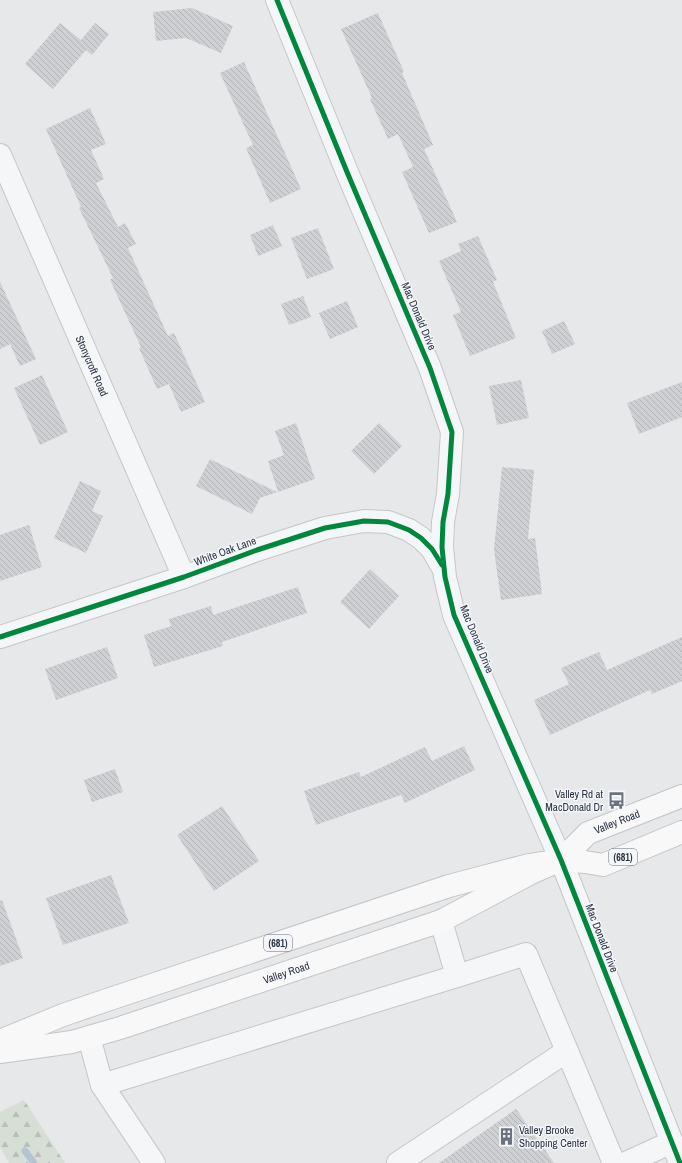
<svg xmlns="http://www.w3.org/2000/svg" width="682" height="1163" font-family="'Archivo Narrow',sans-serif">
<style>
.forest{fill:url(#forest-firs)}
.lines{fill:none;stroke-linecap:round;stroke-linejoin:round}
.stream{stroke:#b4c4d5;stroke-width:7}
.building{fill:url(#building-back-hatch)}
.minor-casing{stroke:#c4c6c8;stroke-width:24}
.major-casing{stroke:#c2c5c8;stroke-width:24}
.minor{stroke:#f5f6f7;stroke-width:22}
.major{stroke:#f8f8f8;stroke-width:22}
.cycleway-casing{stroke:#f4f6f9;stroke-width:8}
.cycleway{stroke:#00873e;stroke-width:5}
.labels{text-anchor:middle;stroke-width:3;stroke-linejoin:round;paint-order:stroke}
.shield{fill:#f4f6f9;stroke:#676e7b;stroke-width:1}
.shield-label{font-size:10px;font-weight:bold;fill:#2b3445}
.street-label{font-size:11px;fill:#2b3445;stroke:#f4f6f9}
.poi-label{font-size:11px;fill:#2b3445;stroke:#f4f6f9;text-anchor:end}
</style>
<defs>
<pattern id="forest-firs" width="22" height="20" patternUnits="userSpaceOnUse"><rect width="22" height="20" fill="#d6ded6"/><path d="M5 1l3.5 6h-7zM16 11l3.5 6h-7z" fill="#b8bfb9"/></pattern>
<pattern id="building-back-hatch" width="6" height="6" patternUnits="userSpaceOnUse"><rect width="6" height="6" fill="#ced0d3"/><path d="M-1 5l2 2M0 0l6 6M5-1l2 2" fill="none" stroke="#b1b3b6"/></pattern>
</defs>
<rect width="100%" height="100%" fill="#e6e8ea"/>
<polygon class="forest" points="24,1100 65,1163 9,1163 0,1147 0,1112"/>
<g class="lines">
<polyline class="stream" points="25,1151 34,1163"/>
</g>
<g class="building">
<polygon points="192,8 233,26 221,53 186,38 156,41 153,12"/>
<polygon points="378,13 404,72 402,73 433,145 424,149 457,222 429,233 402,172 413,167 398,134 388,139 370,99 372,98 341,29"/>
<polygon points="60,23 81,40 95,23 109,34 92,55 86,50 53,89 25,64"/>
<polygon points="244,62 301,189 270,203 246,148 253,145 220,73"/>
<polygon points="90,108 106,144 91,150 104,179 96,183 118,227 125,223 136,244 128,248 168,336 174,333 205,402 181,412 169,384 157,389 139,348 141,347 110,280 113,278 79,208 81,207 46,129"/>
<polygon points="273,225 282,246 258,256 250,235"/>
<polygon points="318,228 334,269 307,279 291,238"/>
<polygon points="478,236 497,280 493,282 516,338 470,356 453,315 461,312 439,261 461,251 458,244"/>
<polygon points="0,282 36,359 20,366 10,344 0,349"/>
<polygon points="303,296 311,317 289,325 281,304"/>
<polygon points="347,301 358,327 330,339 319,313"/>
<polygon points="564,321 575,344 552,354 542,331"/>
<polygon points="42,375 68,432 40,445 14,388"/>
<polygon points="521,380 529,418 497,425 489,386"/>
<polygon points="682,382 682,417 639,434 627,403"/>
<polygon points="296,423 315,479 278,492 268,461 284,455 275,431"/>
<polygon points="379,423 402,446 374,474 351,451"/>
<polygon points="210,459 277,492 260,498 252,514 196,486"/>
<polygon points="502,467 534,470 528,539 535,538 542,594 501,600 494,550"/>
<polygon points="80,481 101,491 92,511 103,516 86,553 54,538"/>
<polygon points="29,525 42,567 0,581 0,535"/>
<polygon points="370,569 399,596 369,629 340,602"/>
<polygon points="298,587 307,613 222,642 223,646 154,667 144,635 171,626 169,619 211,606 213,615"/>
<polygon points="682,637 682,681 652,694 650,690 550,735 534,700 569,684 561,668 599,652 607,670"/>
<polygon points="107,647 118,678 56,700 45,669"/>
<polygon points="464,746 475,770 405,803 401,795 316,825 304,791 359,772 361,777 425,747 432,761"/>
<polygon points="115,769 123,792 92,802 84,780"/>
<polygon points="222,806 259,861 214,891 177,835"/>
<polygon points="111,875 129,923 63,945 46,898"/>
<polygon points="2,900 23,958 0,966 0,901"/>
<polygon points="516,1109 554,1163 439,1163"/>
</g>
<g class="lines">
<defs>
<g id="minor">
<polyline points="277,0 347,172 430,368 452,432 448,494 443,522 442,547 445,577 454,615 561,860 680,1163"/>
<path id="s1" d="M0,155L184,577"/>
<polyline points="0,637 184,577 257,550 325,528 364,521 388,522 409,530 421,538 432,549 443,568"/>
<polyline points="441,921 457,976 526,954 567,1051"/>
<polyline points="89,1037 102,1085 154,1163"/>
<polyline points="102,1085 457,976"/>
<polyline points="398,1163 567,1051 614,1163"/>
<polyline points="626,1163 672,1142"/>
</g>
<g id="major">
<polyline points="0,1041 63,1015 107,1000 449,886 529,865 561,860 585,862 603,865 682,832"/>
<path id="s2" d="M0,1052L72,1042L120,1028L441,921L531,873L561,860L588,833L682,796"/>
</g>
</defs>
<use href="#minor" class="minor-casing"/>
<use href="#major" class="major-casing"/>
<use href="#minor" class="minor"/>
<use href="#major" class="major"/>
<defs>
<g id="cycleway">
<polyline points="277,0 347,172 430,368 452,432 448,494 443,522 442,547 445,577 454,615 561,860 680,1163"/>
<polyline points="0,637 184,577 257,550 325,528 364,521 388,522 409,530 421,538 432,549 442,565"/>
</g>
</defs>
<use href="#cycleway" class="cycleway-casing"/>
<use href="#cycleway" class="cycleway"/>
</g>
<defs>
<symbol id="bus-bare" viewBox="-9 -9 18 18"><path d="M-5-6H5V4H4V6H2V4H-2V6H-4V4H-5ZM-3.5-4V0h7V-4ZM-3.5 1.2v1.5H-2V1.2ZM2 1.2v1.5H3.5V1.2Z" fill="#6c737f" stroke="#f4f6f9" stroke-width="2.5" paint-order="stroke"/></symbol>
<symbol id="building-bare" viewBox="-9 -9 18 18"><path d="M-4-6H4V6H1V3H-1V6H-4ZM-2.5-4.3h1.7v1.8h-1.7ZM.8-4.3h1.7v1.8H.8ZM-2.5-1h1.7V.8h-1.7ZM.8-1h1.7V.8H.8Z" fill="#6c737f" stroke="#f4f6f9" stroke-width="2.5" paint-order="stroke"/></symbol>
</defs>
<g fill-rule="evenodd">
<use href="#bus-bare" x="604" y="788" width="25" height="25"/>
<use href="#building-bare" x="494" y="1124" width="25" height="25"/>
</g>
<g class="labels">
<g class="shield">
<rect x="609" y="849" width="28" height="16" rx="3"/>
<rect x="264" y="935" width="28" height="16" rx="3"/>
</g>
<g class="shield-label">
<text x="623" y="861">(681)</text>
<text x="278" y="947">(681)</text>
</g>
<g class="street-label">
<text transform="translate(419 316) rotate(67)" y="4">Mac Donald Drive</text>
<text dy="4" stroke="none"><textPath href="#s1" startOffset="230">Stonycroft Road</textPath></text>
<text transform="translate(225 551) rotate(-20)" y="4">White Oak Lane</text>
<text transform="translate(477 639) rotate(68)" y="4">Mac Donald Drive</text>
<text dy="4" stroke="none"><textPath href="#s2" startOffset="665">Valley Road</textPath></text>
<text transform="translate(602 938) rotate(69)" y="4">Mac Donald Drive</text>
<text dy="4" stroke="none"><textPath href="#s2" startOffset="298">Valley Road</textPath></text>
</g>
<g class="poi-label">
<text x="603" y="798">Valley Rd at<tspan x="603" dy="13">MacDonald Dr</tspan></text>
<text x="519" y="1134" text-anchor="start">Valley Brooke<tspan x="519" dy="13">Shopping Center</tspan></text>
</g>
</g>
</svg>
